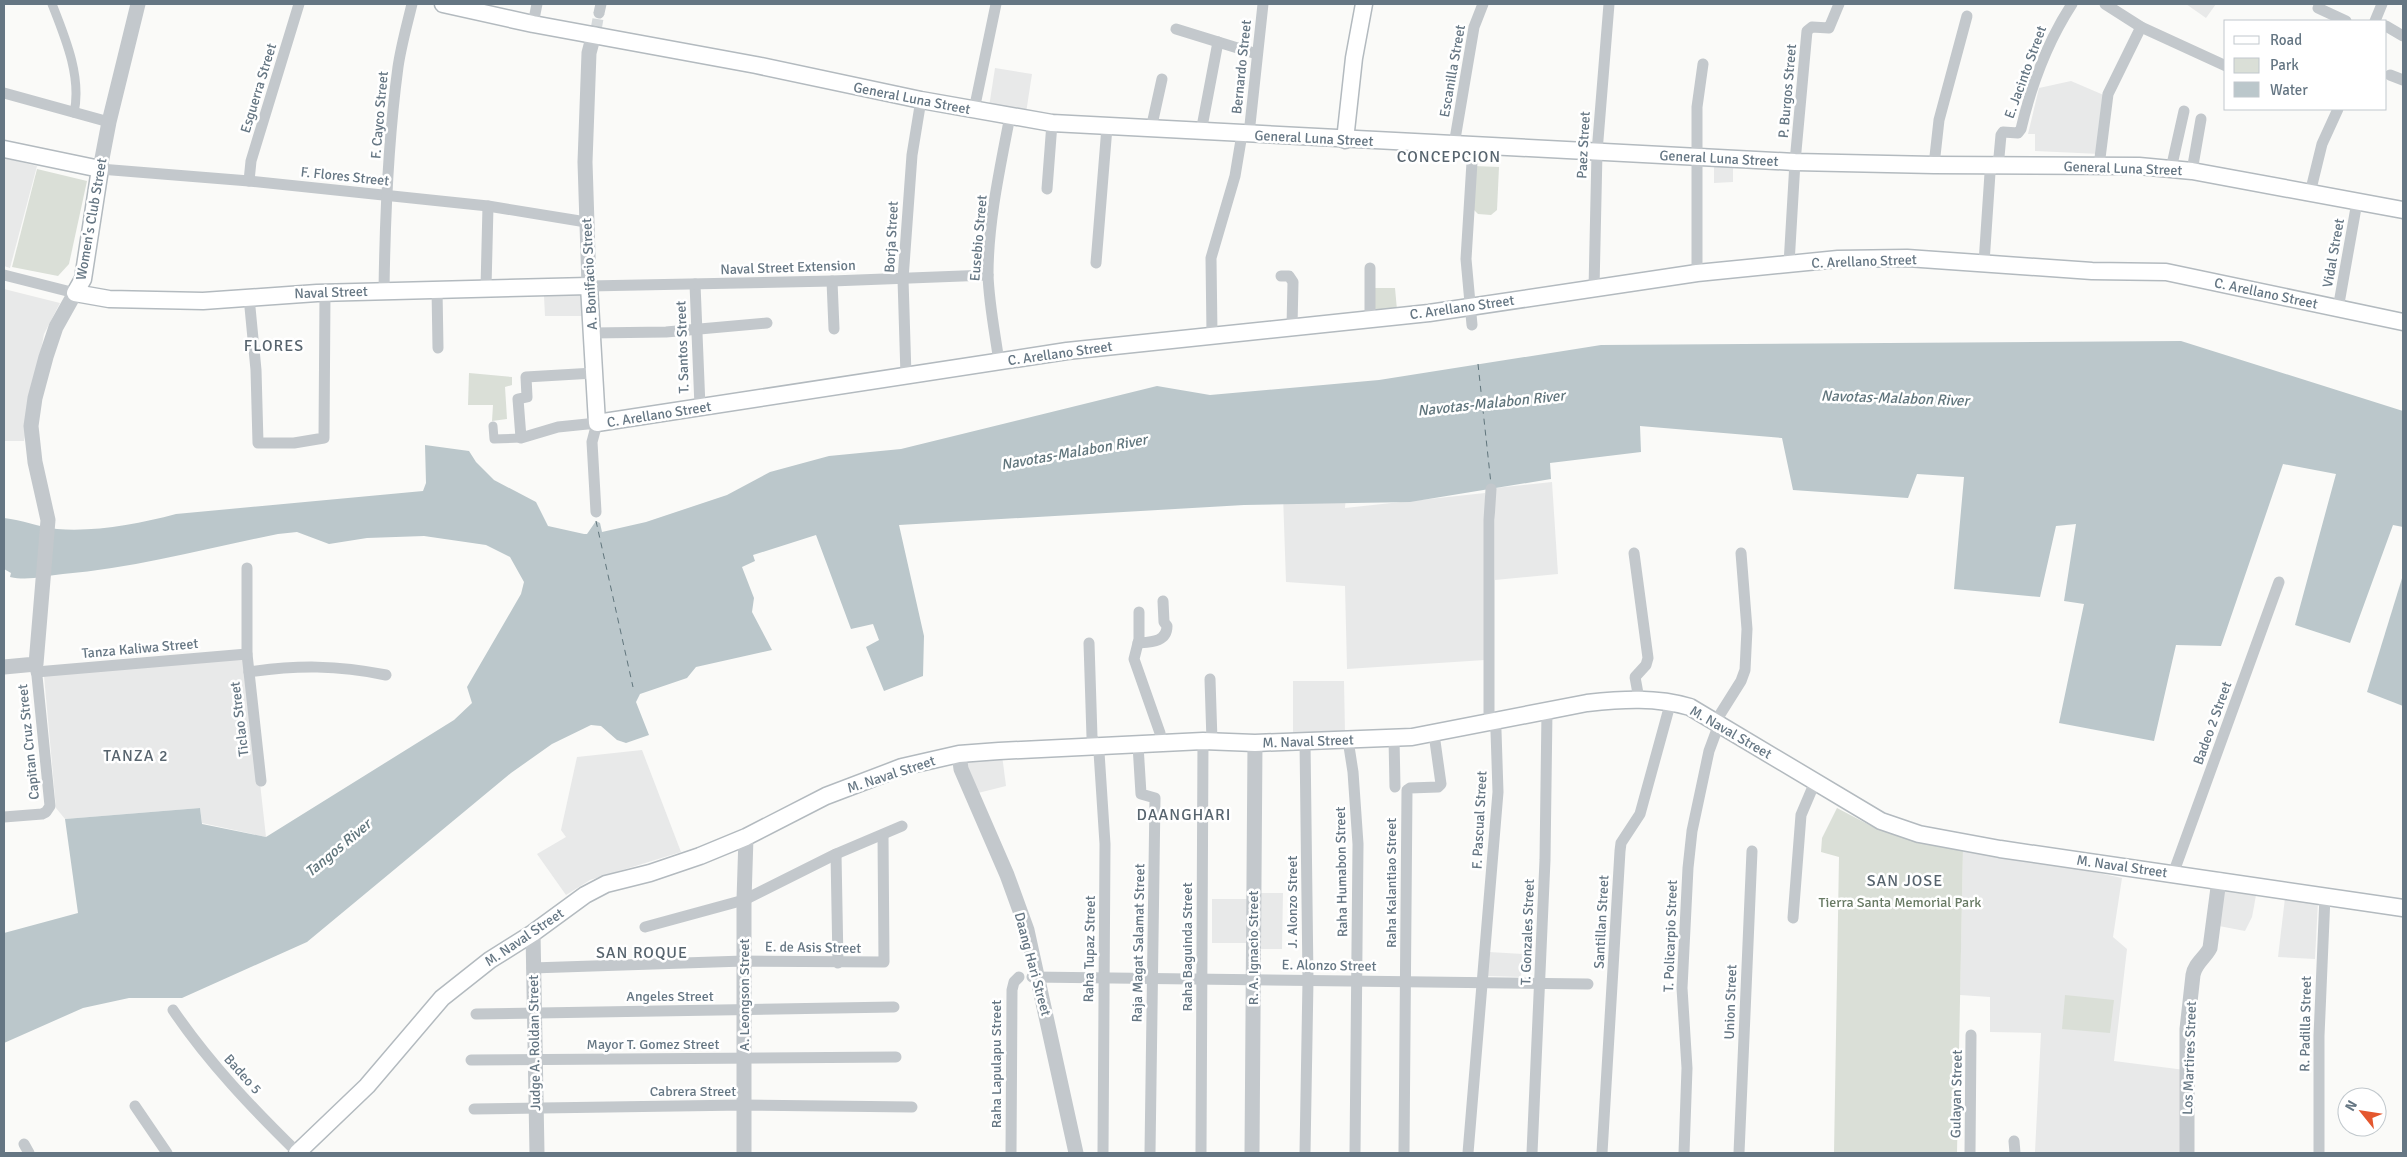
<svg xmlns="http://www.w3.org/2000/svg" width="2407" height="1157" font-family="Signika,sans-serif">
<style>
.built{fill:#e8e9e9}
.green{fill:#dadfd7}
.water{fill:#bbc7cb}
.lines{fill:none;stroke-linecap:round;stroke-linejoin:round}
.ferry{stroke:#60757c;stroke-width:1;stroke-dasharray:6 5;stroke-linecap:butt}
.minor-tunnel{stroke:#d5d9db;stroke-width:11;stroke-dasharray:11 5.5;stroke-linecap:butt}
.secondary-casing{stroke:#b3babf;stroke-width:19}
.pedestrian{stroke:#c3c8cc;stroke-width:9}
.minor{stroke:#c3c8cc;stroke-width:11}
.tertiary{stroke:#c3c8cc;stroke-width:15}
.secondary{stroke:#fff;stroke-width:16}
.labels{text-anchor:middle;stroke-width:5;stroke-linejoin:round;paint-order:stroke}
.street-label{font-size:14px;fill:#657683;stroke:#fff}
.park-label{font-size:14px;fill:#687a64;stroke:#fff}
.water-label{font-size:15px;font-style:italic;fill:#60757c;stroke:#fff}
.quarter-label{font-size:16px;letter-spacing:1px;fill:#57646e;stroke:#fff}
</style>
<rect width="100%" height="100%" fill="#fafaf8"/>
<g class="built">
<polygon points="2186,4 2216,4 2206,18"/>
<polygon points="995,68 1032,74 1026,113 989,107"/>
<polygon points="2071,81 2106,96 2100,154 2035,151 2035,134 2028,134 2039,88"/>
<polygon points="4,158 37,166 10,268 4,266"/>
<polygon points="1733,165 1733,182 1714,183 1714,166"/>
<polygon points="4,289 60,303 44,334 24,441 4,441"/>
<polygon points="580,295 582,316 545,316 544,296"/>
<polygon points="1282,466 1347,481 1345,508 1485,493 1485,660 1347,669 1345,586 1286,582"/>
<polygon points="1552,482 1558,574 1495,580 1495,488"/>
<polygon points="246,657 266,837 202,823 200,808 65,819 56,808 44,676"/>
<polygon points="1293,681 1344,681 1345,733 1293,735"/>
<polygon points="642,750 681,852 590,880 566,895 537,854 566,837 561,830 577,757"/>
<polygon points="1002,755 1006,786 974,794 964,759"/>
<polygon points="1963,849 2051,863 2122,878 2113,937 2127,949 2114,1061 2185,1070 2184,1153 2035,1152 2041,1033 1990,1032 1990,997 1960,995"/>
<polygon points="2224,885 2257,890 2252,917 2245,931 2219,926"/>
<polygon points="1261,893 1283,893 1282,949 1260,949"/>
<polygon points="2285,898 2318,901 2315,959 2278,957"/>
<rect x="1212" y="899" width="35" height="44"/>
<polygon points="1489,952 1523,954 1521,977 1487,976"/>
</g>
<g class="green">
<polygon points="1474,166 1499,167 1497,210 1491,215 1478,214 1473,209"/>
<polygon points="37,169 87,181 69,264 58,276 12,267"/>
<polygon points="1373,288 1395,288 1397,310 1373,312"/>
<polygon points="469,373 512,377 512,385 505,387 507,419 492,421 493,405 468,405"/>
<polygon points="1837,808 1875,828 1963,849 1957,1153 1834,1153 1839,857 1821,852 1822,838"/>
<polygon points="2065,995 2114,1000 2110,1033 2062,1029"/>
</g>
<g class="water">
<path d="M2181,341L2403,411V527L2393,525L2350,643L2295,625L2336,474L2283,464L2221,646L2176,645L2154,741L2059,723L2084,604L2064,601L2076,524L2056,526L2040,597L1954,589L1964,477L1917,474L1908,498L1793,490L1782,438L1640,426L1641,452L1550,463L1551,479L1410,502L1244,505L899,525L924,636L923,676L884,691L866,647L879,640L873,624L851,629L816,535L753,555L755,561L742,567L754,598L752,612L772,650L696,667L687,678L640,694L636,702L649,735L626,743L617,740L601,726L591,725L552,744L511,773L307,942L182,998H129L83,1008L4,1043V933L78,913L65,819L200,808L202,824L266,837L454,720L472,703L467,687L521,594L524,582L510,557L486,545L424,536L367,538L329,544L297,532L278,534C206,548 136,568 63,574C45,576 28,581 10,577L11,573L4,569V518C22,520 39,527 57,529C96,532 138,524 176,514L423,491L426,483L425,445L469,451L476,462L494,480L536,502L548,526L584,534H587L596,521L600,523L602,532L646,522L727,495L770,472L829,456L901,449L1157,386L1210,395L1379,380L1601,345Z"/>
<polygon points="2403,575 2403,706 2367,692"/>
</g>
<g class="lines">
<g class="ferry">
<polyline points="1478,364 1491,484"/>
<polyline points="596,521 633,687"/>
</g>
<polyline class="minor-tunnel" points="596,30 599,13"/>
<defs>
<g id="secondary">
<polyline points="443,4 533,24 756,65 921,100 1052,123 1795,162 1934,165 2139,166 2192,171 2403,210"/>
<polyline points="1345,140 1354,58 1364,4"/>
<polyline points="4,149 100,169 83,279 75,293 109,299 203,301 317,293 589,286 597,423 1067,351 1429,313 1697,273 1838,259 1907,258 2092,271 2166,272 2403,322"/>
<path d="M297,1153L367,1086L442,998L490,960L533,933L585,895L606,884L650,873L700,856L746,837L826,796L902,767L959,754L999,751L1203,741L1255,743L1412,737L1587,703C1623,699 1656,697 1690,707L1881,821L1919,834L2000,849L2403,908"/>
</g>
</defs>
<use href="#secondary" class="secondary-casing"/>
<g class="pedestrian">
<path d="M52,4C65,37 82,77 74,113"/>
<polyline points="493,426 494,439 521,438"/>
</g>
<g class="minor">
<polyline points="2105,4 2141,27 2226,66"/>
<polyline points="2318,8 2346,21"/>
<polyline points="599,13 601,4"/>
<polyline points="2375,21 2382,4"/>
<polyline points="533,24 537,4"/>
<polyline points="2386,26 2403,36"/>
<polyline points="1176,29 1257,54"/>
<polyline points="2390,75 2403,80"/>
<polyline points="4,93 109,122"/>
<polyline points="974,110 996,4"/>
<polyline points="1151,129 1162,79"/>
<polyline points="1201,132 1218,42"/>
<polyline points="1249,134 1263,4"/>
<polyline points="1454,145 1474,27 1483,4"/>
<polyline points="1934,165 1939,120 1967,16"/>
<polyline points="2099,166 2108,94 2141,27"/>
<polyline points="100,169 249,181 488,206 586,222"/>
<polyline points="2171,169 2184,111"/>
<polyline points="2192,171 2201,119"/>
<polyline points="249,181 251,161 299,4"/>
<polyline points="1047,189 1052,123"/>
<polyline points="2310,193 2322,144 2338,109"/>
<polyline points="1096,263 1107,127"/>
<path d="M1984,263L1990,173L1999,157L2001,135L2003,132L2018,133L2021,129C2031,86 2048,41 2072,4"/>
<polyline points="1789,264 1795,162 1807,31 1812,27 1829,28 1839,4"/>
<polyline points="1370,268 1370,318"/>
<polyline points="1697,273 1697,107 1703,64"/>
<polyline points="4,275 75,293"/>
<polyline points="1281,276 1289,276 1293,282 1292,326"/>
<polyline points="832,281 834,329"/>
<polyline points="695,284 700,407"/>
<polyline points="589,286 832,281 988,275"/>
<polyline points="486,288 488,206"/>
<polyline points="437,289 438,348"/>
<polyline points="1594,289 1597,152 1609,4"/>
<path d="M384,291C385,216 388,141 398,67C401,46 407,25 412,4"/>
<polyline points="249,297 256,370 258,443 294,443 324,438 325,293"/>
<polyline points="2338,309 2357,202"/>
<polyline points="1472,325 1466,259 1473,146"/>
<polyline points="592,333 666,332 767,323"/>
<polyline points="1212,334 1211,258 1235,176 1242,134"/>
<path d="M999,362C995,333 989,304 988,275C988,222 1000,168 1010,116"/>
<polyline points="594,373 526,377 527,397 518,399 521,438 558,427 597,423 592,442 596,512"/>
<polyline points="906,376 903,279 912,155 921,100"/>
<polyline points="1634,553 1648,658 1646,665 1635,677 1639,699"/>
<polyline points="247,568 247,654 261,781"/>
<polyline points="1139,612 1139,639 1134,659 1160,733 1161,744"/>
<polyline points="1089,643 1092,737 1099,752 1105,844 1103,1153"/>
<path d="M1138,643C1151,642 1167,642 1167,626L1164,622L1163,601"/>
<polyline points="36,672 247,654"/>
<path d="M249,672C297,665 337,665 386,675"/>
<polyline points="1210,679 1212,741"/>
<polyline points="1394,738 1395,787"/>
<polyline points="1348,740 1353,772 1358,844 1355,1153"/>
<polyline points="1305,741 1308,980 1305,1153"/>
<polyline points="1138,745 1141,794 1155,798 1150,1153"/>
<polyline points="4,817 42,814 46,812 50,806 36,666"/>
<polyline points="836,854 838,963"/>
<polyline points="2173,874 2279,582"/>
<polyline points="1793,918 1801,815 1815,782"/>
<polyline points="645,927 744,900 836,854 902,826"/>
<polyline points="532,968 744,961 884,962 883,835"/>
<polyline points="1032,977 1588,984"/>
<path d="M173,1010C209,1063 253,1109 298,1153"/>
<polyline points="476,1014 894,1007"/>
<polyline points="471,1060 896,1057"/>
<polyline points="135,1106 167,1153"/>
<polyline points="474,1109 744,1105 912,1107"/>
<polyline points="2014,1141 2015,1153"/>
<polyline points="24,1144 29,1153"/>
<polyline points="1011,1153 1012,990 1014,982 1019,977"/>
<polyline points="1201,1153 1203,741"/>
<polyline points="1404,1153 1407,790 1410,788 1438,787 1441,784 1434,734"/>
<polyline points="1468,1153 1498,792 1496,731 1489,712 1489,520 1491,489"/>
<polyline points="1532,1153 1545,860 1547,711"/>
<polyline points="1602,1153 1620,851 1621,843 1640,814 1671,701"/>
<polyline points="1684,1153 1687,1068 1682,988 1688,868 1692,831 1709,751 1719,724 1719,716 1741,681 1745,670 1747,629 1741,553"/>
<polyline points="1739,1153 1752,851"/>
<polyline points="1970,1153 1971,1035"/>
<polyline points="2319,1153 2319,1036 2325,896"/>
</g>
<g class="tertiary">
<polyline points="100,169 109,122 138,4"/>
<polyline points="589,286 585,162 589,53 594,34"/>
<polyline points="4,667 36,664 48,520 35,462 31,426 35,398 46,357 56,327 75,293"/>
<polyline points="959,754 961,769 1007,875 1027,930 1076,1153"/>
<polyline points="533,933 537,1153"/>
<polyline points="744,1153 744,900 746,837"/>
<polyline points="1252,1153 1255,743"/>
<path d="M2187,1153V1029L2193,975C2195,963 2205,958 2210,948L2219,880"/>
</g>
<use href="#secondary" class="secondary"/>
</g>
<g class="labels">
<g class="street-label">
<text transform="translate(1241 67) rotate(-84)" y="5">Bernardo Street</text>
<text transform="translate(1452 71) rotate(-80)" y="5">Escanilla Street</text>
<text transform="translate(2025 72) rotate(-70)" y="5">E. Jacinto Street</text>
<text transform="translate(258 88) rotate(-73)" y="5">Esguerra Street</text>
<text transform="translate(1787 91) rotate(-85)" y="5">P. Burgos Street</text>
<text transform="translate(912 98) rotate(11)" y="5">General Luna Street</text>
<text transform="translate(379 115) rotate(-85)" y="5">F. Cayco Street</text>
<text transform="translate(1314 138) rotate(3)" y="5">General Luna Street</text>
<text transform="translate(1583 145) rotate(-87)" y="5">Paez Street</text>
<text transform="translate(1719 158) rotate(3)" y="5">General Luna Street</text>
<text transform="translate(2123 168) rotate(2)" y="5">General Luna Street</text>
<text transform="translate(345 176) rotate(6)" y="5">F. Flores Street</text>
<text transform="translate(91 219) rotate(-80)" y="5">Women's Club Street</text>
<text transform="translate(891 237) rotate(-87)" y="5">Borja Street</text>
<text transform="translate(978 238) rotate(-85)" y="5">Eusebio Street</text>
<text transform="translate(2333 253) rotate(-80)" y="5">Vidal Street</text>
<text transform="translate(1864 261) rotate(-2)" y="5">C. Arellano Street</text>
<text transform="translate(788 267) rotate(-2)" y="5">Naval Street Extension</text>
<text transform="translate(589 274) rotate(-93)" y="5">A. Bonifacio Street</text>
<text transform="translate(331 292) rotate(-2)" y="5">Naval Street</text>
<text transform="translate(2266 293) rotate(12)" y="5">C. Arellano Street</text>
<text transform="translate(1462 307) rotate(-8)" y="5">C. Arellano Street</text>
<text transform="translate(682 347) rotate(-92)" y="5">T. Santos Street</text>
<text transform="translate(1060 353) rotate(-8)" y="5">C. Arellano Street</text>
<text transform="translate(659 414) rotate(-9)" y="5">C. Arellano Street</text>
<text transform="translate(140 648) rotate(-5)" y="5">Tanza Kaliwa Street</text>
<text transform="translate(239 719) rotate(-97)" y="5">Ticlao Street</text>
<text transform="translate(2212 723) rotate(-70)" y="5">Badeo 2 Street</text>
<text transform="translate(1731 732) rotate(30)" y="5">M. Naval Street</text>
<text transform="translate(1308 741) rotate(-2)" y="5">M. Naval Street</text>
<text transform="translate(28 742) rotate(-96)" y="5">Capitan Cruz Street</text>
<text transform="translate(891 774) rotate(-18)" y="5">M. Naval Street</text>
<text transform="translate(1479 820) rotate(-87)" y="5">F. Pascual Street</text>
<text transform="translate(2122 866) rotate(8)" y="5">M. Naval Street</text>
<text transform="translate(1341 872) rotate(-91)" y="5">Raha Humabon Street</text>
<text transform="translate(1391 883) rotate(-90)" y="5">Raha Kalantiao Street</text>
<text transform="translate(1292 902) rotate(-90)" y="5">J. Alonzo Street</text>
<text transform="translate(1601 922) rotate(-87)" y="5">Santillan Street</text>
<text transform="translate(1527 932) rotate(-88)" y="5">T. Gonzales Street</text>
<text transform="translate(1670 936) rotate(-88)" y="5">T. Policarpio Street</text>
<text transform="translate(524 937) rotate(-34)" y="5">M. Naval Street</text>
<text transform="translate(1138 943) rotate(-89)" y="5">Raja Magat Salamat Street</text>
<text transform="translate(813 947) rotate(1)" y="5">E. de Asis Street</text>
<text transform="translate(1187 947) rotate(-90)" y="5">Raha Baguinda Street</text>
<text transform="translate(1253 948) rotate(-90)" y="5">R. A. Ignacio Street</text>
<text transform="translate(1089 949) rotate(-89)" y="5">Raha Tupaz Street</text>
<text transform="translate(1033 964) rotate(75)" y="5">Daang Hari Street</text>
<text transform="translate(1329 965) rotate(1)" y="5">E. Alonzo Street</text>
<text transform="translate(744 995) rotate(-90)" y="5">A. Leongson Street</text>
<text x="670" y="1001">Angeles Street</text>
<text transform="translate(1730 1002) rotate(-88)" y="5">Union Street</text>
<text transform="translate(2305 1024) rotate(-89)" y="5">R. Padilla Street</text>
<text transform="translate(534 1043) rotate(-91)" y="5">Judge A. Roldan Street</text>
<text x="653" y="1049">Mayor T. Gomez Street</text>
<text transform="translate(2189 1058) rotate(-88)" y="5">Los Martires Street</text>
<text transform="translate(996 1064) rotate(-90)" y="5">Raha Lapulapu Street</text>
<text transform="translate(243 1074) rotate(48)" y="5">Badeo 5</text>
<text x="693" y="1096">Cabrera Street</text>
<text transform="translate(1956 1094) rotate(-89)" y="5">Gulayan Street</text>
</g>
<g class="park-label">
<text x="1900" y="907">Tierra Santa Memorial Park</text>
</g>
<g class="water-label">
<text transform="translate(1895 398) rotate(2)" y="5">Navotas-Malabon River</text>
<text transform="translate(1491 403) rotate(-6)" y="5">Navotas-Malabon River</text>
<text transform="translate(1074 452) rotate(-10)" y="5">Navotas-Malabon River</text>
<text transform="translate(338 848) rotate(-40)" y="5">Tangos River</text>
</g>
<g class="quarter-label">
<text x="1449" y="162">CONCEPCION</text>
<text x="274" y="351">FLORES</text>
<text x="136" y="761">TANZA 2</text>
<text x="1184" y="820">DAANGHARI</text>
<text x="1905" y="886">SAN JOSE</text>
<text x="642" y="958">SAN ROQUE</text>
</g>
</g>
<rect width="2407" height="1157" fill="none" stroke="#657683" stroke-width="10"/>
<rect x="2224" y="20" width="162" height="90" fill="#ffffff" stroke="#c1c8cd"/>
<rect x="2234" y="36" width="25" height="8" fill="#ffffff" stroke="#c1c8cd"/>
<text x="2270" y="45" font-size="15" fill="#657683">Road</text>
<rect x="2234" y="58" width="25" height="15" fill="#dadfd7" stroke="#c1c8cd"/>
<text x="2270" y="70" font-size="15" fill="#657683">Park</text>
<rect x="2234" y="82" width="25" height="15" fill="#bbc7cb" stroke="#c1c8cd"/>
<text x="2270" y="95" font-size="15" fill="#657683">Water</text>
<g transform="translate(2362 1112) rotate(300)"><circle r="24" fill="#ffffff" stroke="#c1c8cd"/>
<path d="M0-4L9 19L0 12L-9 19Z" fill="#e4572e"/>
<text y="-8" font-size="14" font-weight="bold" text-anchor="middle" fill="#657683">N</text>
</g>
</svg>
